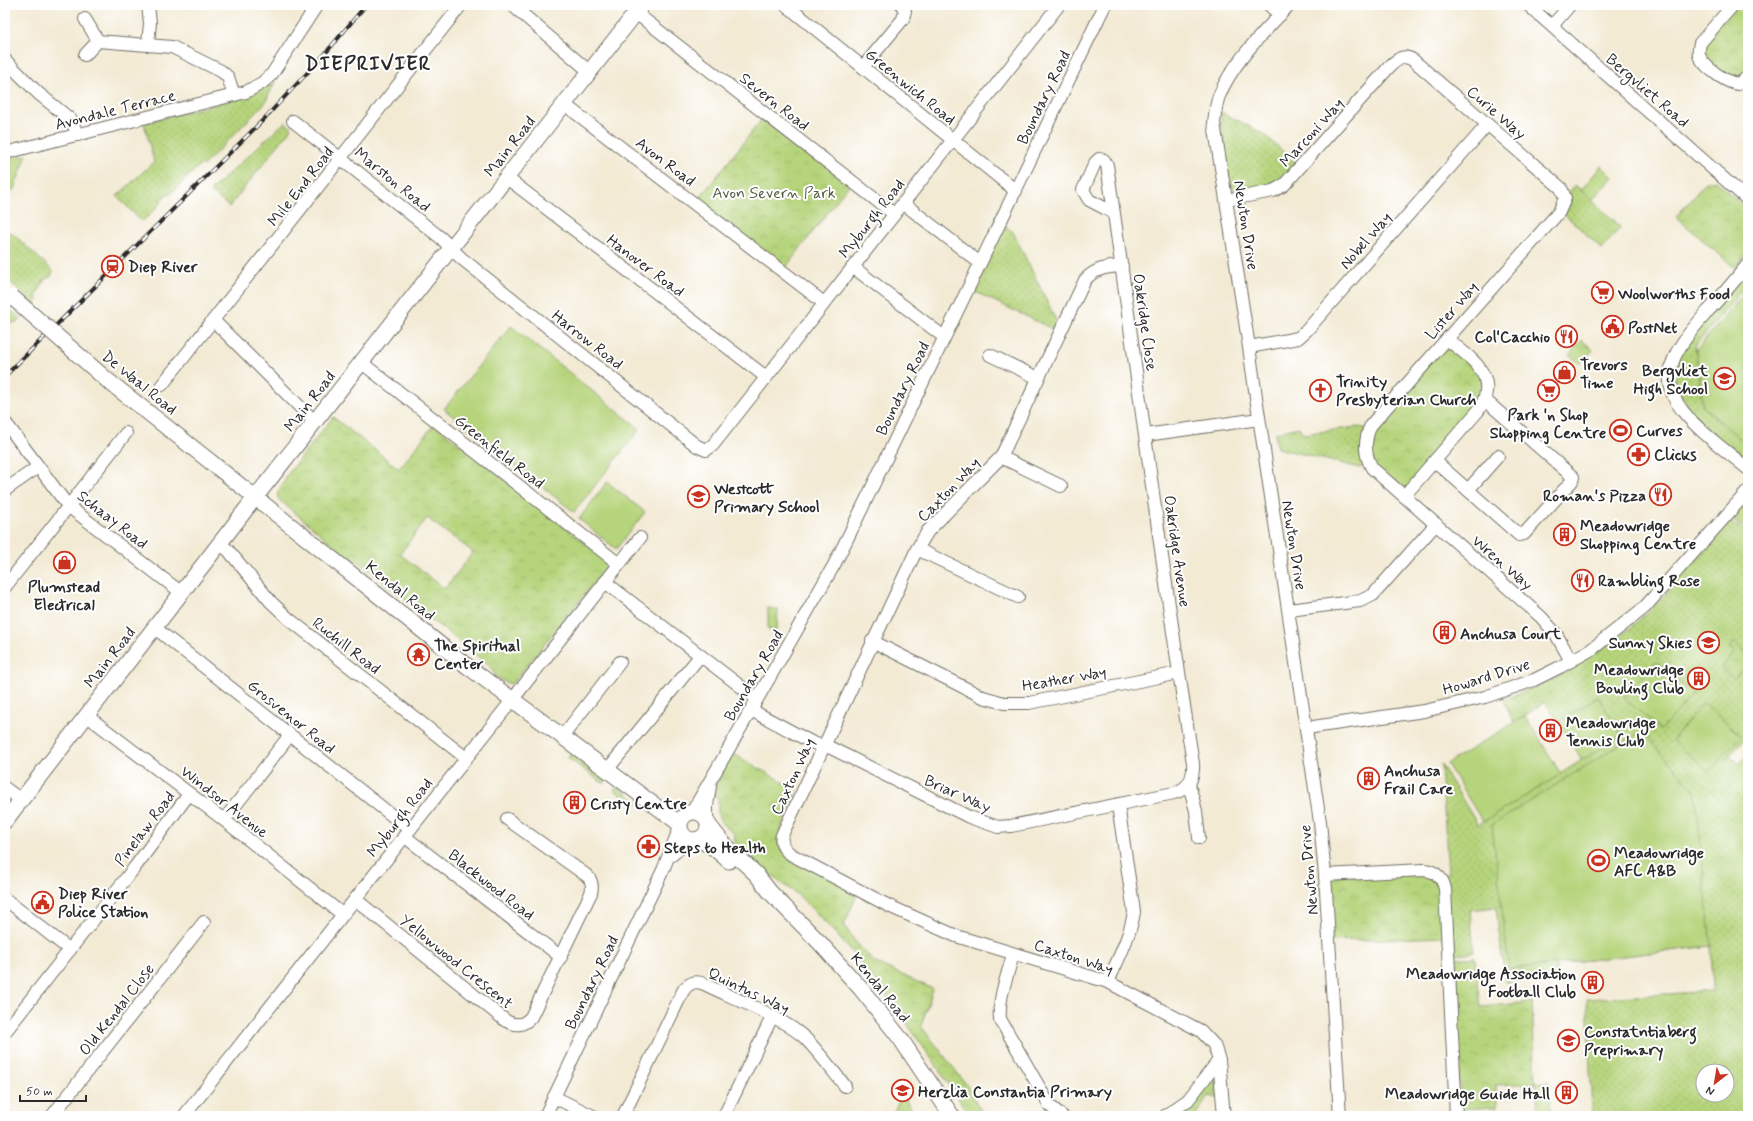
<svg xmlns="http://www.w3.org/2000/svg" width="1753" height="1121" font-family="Mynerve,sans-serif">
<style>
.grass{fill:url(#grass-dots);stroke:#708053;fill-rule:evenodd}
.park{fill:url(#park-crowns);stroke:#708053;fill-rule:evenodd}
.garden{fill:#b6d47b;stroke:#708053}
.lines{fill:none;stroke-linecap:round;stroke-linejoin:round}
.minor-casing{stroke:#716e66;stroke-width:14}
.major-casing{stroke:#716e66;stroke-width:17}
.minor{stroke:#fff;stroke-width:12}
.major{stroke:#fff;stroke-width:15}
.rail-casing{stroke:#2b2b2b;stroke-width:4}
.rail{stroke:#fff;stroke-width:2.5;stroke-dasharray:8;stroke-linecap:butt}
.major-bridge-casing{stroke:#716e66;stroke-width:17;stroke-linecap:butt}
.major-bridge{stroke:#fff;stroke-width:15}
.labels{text-anchor:middle;stroke-width:4;stroke-linejoin:round;paint-order:stroke}
.street-label{font-size:16px;fill:#2b2b2b;stroke:#fff}
.park-label{font-size:16px;fill:#555e43;stroke:#fff}
.poi-label{font-size:16px;font-weight:bold;fill:#2b2b2b;stroke:#fff;text-anchor:start}
.district-label{font-size:20px;font-weight:bold;letter-spacing:1px;fill:#2b2b2b;stroke:#fff}
</style>
<defs>
<pattern id="grass-dots" width="8" height="8" patternUnits="userSpaceOnUse"><rect width="8" height="8" fill="#b6d47b"/><path d="M2 2h.1M6 6h.1" fill="none" stroke="#9db66a" stroke-width="1.8" stroke-linecap="round"/></pattern>
<pattern id="park-crowns" width="20" height="18" patternUnits="userSpaceOnUse"><rect width="20" height="18" fill="#b6d47b"/><path d="M2 6a3 3 0 1 1 6 0M12 15a3 3 0 1 1 6 0" fill="none" stroke="#9db66a"/></pattern>
</defs>
<rect width="100%" height="100%" fill="#fff"/>
<filter id="ink" filterUnits="userSpaceOnUse"><feTurbulence type="fractalNoise" baseFrequency=".025" numOctaves="2"/><feDisplacementMap in="SourceGraphic" scale="8" xChannelSelector="R" yChannelSelector="G"/><feConvolveMatrix kernelMatrix="1 2 1 2 8 2 1 2 1" color-interpolation-filters="sRGB"/></filter>
<filter id="wash" filterUnits="userSpaceOnUse"><feTurbulence type="fractalNoise" baseFrequency=".012" numOctaves="4" result="noise"/><feDisplacementMap in="SourceGraphic" scale="16" xChannelSelector="R" yChannelSelector="G"/><feGaussianBlur stdDeviation="0.9" result="paint"/><feColorMatrix in="noise" values="0 0 0 0 0 0 0 0 0 0 0 0 0 0 0 0 0 1.4 0 .05"/><feComposite in="paint" operator="in"/></filter>
<g filter="url(#wash)">
<rect width="100%" height="100%" fill="#f3ead4"/>
<g class="grass">
<polygon points="275,82 265,103 203,166 201,164 169,195 167,194 160,201 162,202 142,222 117,196 154,162 144,123 247,96"/>
<polygon points="1221,112 1264,134 1298,165 1277,186 1236,192 1230,186 1221,125"/>
<polygon points="285,122 292,128 229,207 210,191"/>
<polygon points="27,155 13,191 5,187 5,158"/>
<polygon points="1575,185 1621,227 1602,249 1564,214 1570,204 1569,192"/>
<polygon points="1004,225 1013,232 1056,320 1061,323 1057,331 971,290"/>
<polygon points="5,232 12,233 53,271 51,277 45,279 36,296 38,302 35,305 5,277"/>
<polygon points="1748,264 1748,283 1695,346 1703,407 1748,445 1748,469 1727,450 1673,392 1681,343"/>
<polygon points="5,305 21,319 17,322 5,324"/>
<polygon points="1299,427 1303,434 1357,427 1365,428 1366,464 1360,468 1277,448 1275,433"/>
<polygon points="1748,501 1748,530 1732,520"/>
<path d="M1730,522L1748,533V734L1725,761L1730,756L1739,764L1748,753V1116H1592L1587,999L1713,991L1711,946L1509,969L1556,964L1557,977L1505,982L1496,907L1470,910L1474,952L1452,955L1444,875L1448,873L1441,764L1478,825L1622,735L1598,697L1559,722L1545,702L1514,723L1503,699C1557,681 1607,650 1648,612C1677,584 1703,551 1730,522ZM1703,1071H1727V1095H1703Z"/>
<polygon points="571,753 607,779 604,784 568,758"/>
<polygon points="617,786 638,802 636,805 614,790"/>
<polygon points="1549,1081 1551,1116 1538,1116 1536,1083"/>
</g>
<g class="park">
<polygon points="1733,5 1748,5 1748,77 1738,84 1700,59 1700,43"/>
<polygon points="766,114 852,181 783,271 695,204"/>
<polygon points="1715,180 1748,210 1748,252 1735,268 1676,217 1706,182"/>
<polygon points="1447,339 1481,369 1487,390 1404,496 1372,468 1371,425"/>
<polygon points="1582,340 1593,350 1580,364 1569,355"/>
<path d="M333,417L399,469L434,424L610,563L512,684C501,682 495,676 490,666L361,564L343,554L315,529L279,500C274,492 282,486 286,479L285,478ZM427,518L473,552L445,589L400,554Z"/>
<polygon points="1734,642 1748,655 1748,663 1734,679 1721,668 1735,652 1729,647"/>
<path d="M732,753L797,790L777,840L857,895L844,925L854,940L874,962L933,989L921,1026L966,1084L984,1116H970C919,1040 868,962 801,898C793,890 785,886 777,880C762,869 749,856 736,844L734,839L735,834C716,821 718,819 718,797L712,796L713,791Z"/>
<polygon points="1437,874 1447,937 1330,941 1325,875"/>
<polygon points="1475,957 1481,1007 1532,1002 1536,1083 1496,1085 1497,1107 1461,1109 1452,959"/>
<polygon points="1212,1079 1216,1079 1218,1098 1209,1096 1195,1116 1175,1116 1197,1098"/>
</g>
<g class="garden">
<polygon points="1601,166 1613,177 1592,200 1581,190"/>
<polygon points="1748,289 1748,445 1703,407 1696,350"/>
<polygon points="511,326 640,429 574,512 444,409"/>
<polygon points="607,482 645,512 616,549 579,519"/>
<polygon points="768,608 778,609 777,630 768,630"/>
<polygon points="1656,661 1693,694 1661,730 1624,698"/>
<polygon points="1598,697 1622,735 1582,760 1559,722"/>
<polygon points="1704,703 1741,736 1709,772 1672,740"/>
<polygon points="1525,716 1561,774 1483,822 1447,764"/>
<polygon points="1642,731 1695,791 1711,946 1509,969 1492,825"/>
<polygon points="902,1094 916,1116 892,1116"/>
</g>
</g>
<g filter="url(#ink)">
<g class="lines">
<defs>
<g id="minor">
<polyline points="148,5 150,23 148,44"/>
<polyline points="512,5 590,72"/>
<polyline points="786,5 1016,191"/>
<polyline points="1269,5 1280,15"/>
<path d="M1289,5C1265,31 1232,63 1219,96C1216,104 1215,113 1214,123L1249,347L1256,397L1320,822L1325,875L1340,1116"/>
<polyline points="1528,5 1748,200"/>
<path d="M1733,5L1700,43C1699,49 1697,54 1701,59C1707,69 1727,83 1738,84L1748,77"/>
<polyline points="636,13 894,214"/>
<polyline points="85,19 98,41"/>
<polyline points="1552,26 1570,5"/>
<polyline points="85,55 98,41 172,47 221,71 228,77 234,95"/>
<polyline points="5,60 38,93 71,120 78,135"/>
<polyline points="863,67 903,19 905,11 902,5"/>
<polyline points="564,104 824,303"/>
<polyline points="293,121 441,238 461,258 697,446 706,450 713,445 1059,5"/>
<polyline points="5,153 246,92 262,83 272,74 317,5"/>
<polyline points="507,178 766,377"/>
<path d="M1227,200L1273,191L1284,185L1390,66C1398,59 1403,54 1413,60L1561,188L1565,198L1559,212L1371,425C1364,440 1364,454 1372,468L1541,617L1556,634L1571,661"/>
<polyline points="903,203 980,263"/>
<path d="M1748,264C1735,280 1722,296 1708,311C1684,339 1652,372 1682,410C1697,430 1728,452 1748,469"/>
<path d="M1122,266C1108,267 1095,268 1085,280L1001,457L928,531L917,549L782,835C780,844 784,850 792,855L889,906L956,936L1108,982L1201,1031L1214,1045L1219,1060L1224,1116"/>
<polyline points="853,267 944,337"/>
<polyline points="214,321 315,422"/>
<polyline points="1249,347 1298,338 1307,330 1487,125"/>
<polyline points="990,355 1038,378"/>
<polyline points="362,363 619,564"/>
<polyline points="162,385 461,5"/>
<polyline points="5,422 68,506 182,593"/>
<polyline points="1146,435 1259,419"/>
<polyline points="1001,457 1061,486"/>
<polyline points="1435,461 1519,535 1524,534 1572,481 1573,477 1485,400"/>
<polyline points="5,490 38,467"/>
<polyline points="1468,490 1498,456"/>
<path d="M1404,496L1478,411C1501,377 1472,359 1447,339"/>
<polyline points="220,544 228,550 271,602 289,619 466,758"/>
<polyline points="917,549 1018,597"/>
<polyline points="605,582 757,699"/>
<polyline points="5,587 126,433"/>
<polyline points="1289,610 1360,601 1373,595 1436,524"/>
<polyline points="155,628 409,829"/>
<polyline points="872,641 983,697 1004,703 1029,703 1179,673"/>
<path d="M751,710L813,743L831,748L969,817L998,827L1011,826L1174,793C1189,789 1194,778 1193,763C1161,564 1136,364 1107,165L1104,160L1099,159L1095,163L1083,190L1089,200L1114,213"/>
<polyline points="86,715 224,820 342,914"/>
<polyline points="1306,728 1424,711 1485,697 1534,680 1560,667 1592,649 1644,608 1748,491"/>
<polyline points="562,737 620,662"/>
<polyline points="607,770 700,656"/>
<polyline points="1189,784 1196,811 1199,838"/>
<polyline points="5,788 21,800"/>
<polyline points="692,812 728,750 834,565 851,531 1105,5"/>
<polyline points="224,820 290,735"/>
<polyline points="707,820 707,806 710,786"/>
<polyline points="404,836 561,957"/>
<polyline points="672,855 683,845 695,840"/>
<path d="M1325,875L1424,870C1435,871 1443,878 1445,889L1456,1116"/>
<polyline points="5,899 70,950"/>
<path d="M355,899L506,1021C516,1026 523,1026 531,1017L591,893C593,885 592,880 586,875L507,819"/>
<path d="M1013,954C1008,975 998,997 1000,1019L1050,1106L1062,1116"/>
<path d="M1108,982C1118,959 1130,937 1134,912L1118,805"/>
<polyline points="5,1032 135,867 189,794"/>
<polyline points="554,1097 593,1116"/>
<polyline points="52,1116 204,922"/>
<polyline points="184,1116 640,538"/>
<polyline points="545,1116 663,870 680,827"/>
<path d="M623,1116L683,991C688,983 696,980 704,984C735,999 778,1015 804,1037C819,1052 832,1070 845,1086"/>
<polyline points="724,1116 772,1017"/>
<polyline points="1165,1116 1188,1100 1219,1060"/>
</g>
<g id="major">
<polyline points="212,463 467,666 680,824"/>
<circle cx="694" cy="826" r="14"/>
<polyline points="5,821 247,508 642,5"/>
<polyline points="708,824 723,843 756,874 770,892 820,943 861,989 900,1038 952,1116"/>
<polyline points="698,839 714,848 729,861"/>
</g>
</defs>
<use href="#minor" class="minor-casing"/>
<use href="#major" class="major-casing"/>
<use href="#minor" class="minor"/>
<use href="#major" class="major"/>
<defs>
<polyline id="rail" points="5,376 264,119 324,55 366,5"/>
</defs>
<use href="#rail" class="rail-casing"/>
<use href="#rail" class="rail"/>
<defs>
<polyline id="major-bridge" points="12,297 107,380 212,463"/>
</defs>
<use href="#major-bridge" class="major-bridge-casing"/>
<use href="#major-bridge" class="major-bridge"/>
</g>
</g>
<defs>
<symbol id="station-ring" viewBox="-11 -11 22 22"><circle r="9.5" fill="#fff" stroke="#c8321e" stroke-width="1.5"/><path d="M-3-6H3Q5-6 5-4V2Q5 4 3 4L4.5 6H3L1.5 4h-3L-3 6H-4.5L-3 4Q-5 4-5 2V-4Q-5-6-3-6ZM-3.5-4v3h7v-3ZM-3.5 1v1.5H-2V1ZM2 1v1.5H3.5V1Z" fill="#c8321e"/></symbol>
<symbol id="supermarket-ring" viewBox="-11 -11 22 22"><circle r="9.5" fill="#fff" stroke="#c8321e" stroke-width="1.5"/><path d="M-6-5.5h2.5l.6 2H6L4.5 2H-2.5L-4.4-4H-6ZM-1.5 3.2a1.3 1.3 0 1 0 .1 0ZM3 3.2a1.3 1.3 0 1 0 .1 0Z" fill="#c8321e"/></symbol>
<symbol id="civic-ring" viewBox="-11 -11 22 22"><circle r="9.5" fill="#fff" stroke="#c8321e" stroke-width="1.5"/><path d="M-.6-6.5H3V-4.5H.6V-3L4-1V1h2V6H-6V1h2V-1L-.6-3ZM-1.2 2.5V6h2.4V2.5Z" fill="#c8321e"/></symbol>
<symbol id="restaurant-ring" viewBox="-11 -11 22 22"><circle r="9.5" fill="#fff" stroke="#c8321e" stroke-width="1.5"/><path d="M-5-6h1v4h1v-4h1v4h1v-4h1v5L-1.5 .5V6h-2V.5L-5-1ZM5-6V6H3V1.5H1.5Q1.5-4 5-6Z" fill="#c8321e"/></symbol>
<symbol id="shop-ring" viewBox="-11 -11 22 22"><circle r="9.5" fill="#fff" stroke="#c8321e" stroke-width="1.5"/><path d="M-5-2.5h2.3a2.7 3.5 0 0 1 5.4 0H5L5.5 6h-11ZM-1.5-2.5h3a1.5 2.3 0 0 0-3 0Z" fill="#c8321e"/></symbol>
<symbol id="school-ring" viewBox="-11 -11 22 22"><circle r="9.5" fill="#fff" stroke="#c8321e" stroke-width="1.5"/><path d="M0-5L7-2L0 1L-7-2ZM-4 1L0 2.5L4 1V4Q0 6-4 4Z" fill="#c8321e"/></symbol>
<symbol id="church-ring" viewBox="-11 -11 22 22"><circle r="9.5" fill="#fff" stroke="#c8321e" stroke-width="1.5"/><path d="M-1.2-6h2.4v3.5h3.3v2.4h-3.3V6h-2.4V-.1h-3.3v-2.4h3.3Z" fill="#c8321e"/></symbol>
<symbol id="stadium-ring" viewBox="-11 -11 22 22"><circle r="9.5" fill="#fff" stroke="#c8321e" stroke-width="1.5"/><path d="M0-5a6.5 5 0 1 0 0 10a6.5 5 0 1 0 0-10ZM-3.5-1.8h7v3.6h-7Z" fill="#c8321e"/></symbol>
<symbol id="pharmacy-ring" viewBox="-11 -11 22 22"><circle r="9.5" fill="#fff" stroke="#c8321e" stroke-width="1.5"/><path d="M-2-6h4v4h4v4h-4v4h-4v-4h-4v-4h4Z" fill="#c8321e"/></symbol>
<symbol id="building-ring" viewBox="-11 -11 22 22"><circle r="9.5" fill="#fff" stroke="#c8321e" stroke-width="1.5"/><path d="M-4-6H4V6H1V3H-1V6H-4ZM-2.5-4.3h1.7v1.8h-1.7ZM.8-4.3h1.7v1.8H.8ZM-2.5-1h1.7V.8h-1.7ZM.8-1h1.7V.8H.8Z" fill="#c8321e"/></symbol>
<symbol id="temple-ring" viewBox="-11 -11 22 22"><circle r="9.5" fill="#fff" stroke="#c8321e" stroke-width="1.5"/><path d="M0-6L5-2H3V0L6.5 2.5H4V6H1.5V3h-3V6H-4V2.5H-6.5L-3 0V-2H-5Z" fill="#c8321e"/></symbol>
</defs>
<g fill-rule="evenodd">
<use href="#station-ring" x="100" y="254" width="25" height="25"/>
<use href="#supermarket-ring" x="1590" y="280" width="25" height="25"/>
<use href="#civic-ring" x="1600" y="314" width="25" height="25"/>
<use href="#restaurant-ring" x="1554" y="324" width="25" height="25"/>
<use href="#shop-ring" x="1552" y="360" width="25" height="25"/>
<use href="#school-ring" x="1712" y="366" width="25" height="25"/>
<use href="#church-ring" x="1308" y="378" width="25" height="25"/>
<use href="#supermarket-ring" x="1536" y="378" width="25" height="25"/>
<use href="#stadium-ring" x="1608" y="418" width="25" height="25"/>
<use href="#pharmacy-ring" x="1626" y="442" width="25" height="25"/>
<use href="#restaurant-ring" x="1648" y="482" width="25" height="25"/>
<use href="#school-ring" x="686" y="484" width="25" height="25"/>
<use href="#building-ring" x="1552" y="522" width="25" height="25"/>
<use href="#shop-ring" x="52" y="550" width="25" height="25"/>
<use href="#restaurant-ring" x="1570" y="568" width="25" height="25"/>
<use href="#building-ring" x="1432" y="620" width="25" height="25"/>
<use href="#school-ring" x="1696" y="630" width="25" height="25"/>
<use href="#temple-ring" x="406" y="642" width="25" height="25"/>
<use href="#building-ring" x="1686" y="666" width="25" height="25"/>
<use href="#building-ring" x="1538" y="718" width="25" height="25"/>
<use href="#building-ring" x="1356" y="766" width="25" height="25"/>
<use href="#building-ring" x="562" y="790" width="25" height="25"/>
<use href="#pharmacy-ring" x="636" y="834" width="25" height="25"/>
<use href="#stadium-ring" x="1586" y="848" width="25" height="25"/>
<use href="#civic-ring" x="30" y="890" width="25" height="25"/>
<use href="#building-ring" x="1580" y="970" width="25" height="25"/>
<use href="#school-ring" x="1556" y="1028" width="25" height="25"/>
<use href="#school-ring" x="890" y="1078" width="25" height="25"/>
<use href="#building-ring" x="1554" y="1080" width="25" height="25"/>
</g>
<g class="labels">
<g class="street-label">
<text transform="translate(911 86) rotate(39)" y="6">Greenwich Road</text>
<text transform="translate(1648 90) rotate(41)" y="6">Bergvliet Road</text>
<text transform="translate(1043 97) rotate(-64)" y="6">Boundary Road</text>
<text transform="translate(775 101) rotate(38)" y="6">Severn Road</text>
<text transform="translate(115 109) rotate(-14)" y="6">Avondale Terrace</text>
<text transform="translate(1497 112) rotate(41)" y="6">Curie Way</text>
<text transform="translate(1311 132) rotate(-48)" y="6">Marconi Way</text>
<text transform="translate(509 146) rotate(-52)" y="6">Main Road</text>
<text transform="translate(666 161) rotate(37)" y="6">Avon Road</text>
<text transform="translate(393 179) rotate(39)" y="6">Marston Road</text>
<text transform="translate(300 186) rotate(-52)" y="6">Mile End Road</text>
<text transform="translate(871 218) rotate(-52)" y="6">Myburgh Road</text>
<text transform="translate(1247 225) rotate(81)" y="6">Newton Drive</text>
<text transform="translate(1365 240) rotate(-49)" y="6">Nobel Way</text>
<text transform="translate(646 265) rotate(37)" y="6">Hanover Road</text>
<text transform="translate(1451 310) rotate(-49)" y="6">Lister Way</text>
<text transform="translate(1146 322) rotate(82)" y="6">Oakridge Close</text>
<text transform="translate(588 339) rotate(38)" y="6">Harrow Road</text>
<text transform="translate(140 382) rotate(39)" y="6">De Waal Road</text>
<text transform="translate(902 388) rotate(-64)" y="6">Boundary Road</text>
<text transform="translate(309 401) rotate(-52)" y="6">Main Road</text>
<text transform="translate(500 451) rotate(38)" y="6">Greenfield Road</text>
<text transform="translate(948 489) rotate(-46)" y="6">Caxton Way</text>
<text transform="translate(113 519) rotate(38)" y="6">Schaay Road</text>
<text transform="translate(1295 545) rotate(81)" y="6">Newton Drive</text>
<text transform="translate(1178 551) rotate(82)" y="6">Oakridge Avenue</text>
<text transform="translate(1503 562) rotate(41)" y="6">Wren Way</text>
<text transform="translate(401 590) rotate(39)" y="6">Kendal Road</text>
<text transform="translate(347 645) rotate(38)" y="6">Ruchill Road</text>
<text transform="translate(109 657) rotate(-52)" y="6">Main Road</text>
<text transform="translate(753 675) rotate(-60)" y="6">Boundary Road</text>
<text transform="translate(1486 676) rotate(-17)" y="6">Howard Drive</text>
<text transform="translate(1064 678) rotate(-10)" y="6">Heather Way</text>
<text transform="translate(292 716) rotate(39)" y="6">Grosvenor Road</text>
<text transform="translate(792 776) rotate(-65)" y="6">Caxton Way</text>
<text transform="translate(958 793) rotate(24)" y="6">Briar Way</text>
<text transform="translate(225 801) rotate(38)" y="6">Windsor Avenue</text>
<text transform="translate(399 817) rotate(-52)" y="6">Myburgh Road</text>
<text transform="translate(144 828) rotate(-53)" y="6">Pinelaw Road</text>
<text transform="translate(1308 870) rotate(-95)" y="6">Newton Drive</text>
<text transform="translate(492 884) rotate(38)" y="6">Blackwood Road</text>
<text transform="translate(1074 956) rotate(18)" y="6">Caxton Way</text>
<text transform="translate(457 961) rotate(39)" y="6">Yellowwood Crescent</text>
<text transform="translate(591 982) rotate(-64)" y="6">Boundary Road</text>
<text transform="translate(881 987) rotate(51)" y="6">Kendal Road</text>
<text transform="translate(749 990) rotate(25)" y="6">Quintus Way</text>
<text transform="translate(116 1009) rotate(-52)" y="6">Old Kendal Close</text>
</g>
<g class="park-label">
<text x="774" y="198">Avon Severn Park</text>
</g>
<g class="poi-label">
<text x="128" y="272">Diep River</text>
<text x="1618" y="299">Woolworths Food</text>
<text x="1628" y="333">PostNet</text>
<text x="1550" y="342" text-anchor="end">Col'Cacchio</text>
<text x="1580" y="370">Trevors<tspan x="1580" dy="18">Time</tspan></text>
<text x="1708" y="376" text-anchor="end">Bergvliet<tspan x="1708" dy="18">High School</tspan></text>
<text x="1336" y="387">Trinity<tspan x="1336" dy="18">Presbyterian Church</tspan></text>
<text x="1548" y="420" text-anchor="middle">Park 'n Shop<tspan x="1548" dy="18">Shopping Centre</tspan></text>
<text x="1636" y="436">Curves</text>
<text x="1654" y="460">Clicks</text>
<text x="714" y="494">Westcott<tspan x="714" dy="18">Primary School</tspan></text>
<text x="1646" y="501" text-anchor="end">Roman's Pizza</text>
<text x="1580" y="531">Meadowridge<tspan x="1580" dy="18">Shopping Centre</tspan></text>
<text x="1598" y="586">Rambling Rose</text>
<text x="64" y="592" text-anchor="middle">Plumstead<tspan x="64" dy="18">Electrical</tspan></text>
<text x="1460" y="639">Anchusa Court</text>
<text x="1692" y="648" text-anchor="end">Sunny Skies</text>
<text x="434" y="651">The Spiritual<tspan x="434" dy="18">Center</tspan></text>
<text x="1684" y="675" text-anchor="end">Meadowridge<tspan x="1684" dy="18">Bowling Club</tspan></text>
<text x="1566" y="728">Meadowridge<tspan x="1566" dy="18">Tennis Club</tspan></text>
<text x="1384" y="776">Anchusa<tspan x="1384" dy="18">Frail Care</tspan></text>
<text x="590" y="809">Cristy Centre</text>
<text x="664" y="853">Steps to Health</text>
<text x="1614" y="858">Meadowridge<tspan x="1614" dy="18">AFC A&amp;B</tspan></text>
<text x="58" y="899">Diep River<tspan x="58" dy="18">Police Station</tspan></text>
<text x="1576" y="979" text-anchor="end">Meadowridge Association<tspan x="1576" dy="18">Football Club</tspan></text>
<text x="1584" y="1037">Constatntiaberg<tspan x="1584" dy="18">Preprimary</tspan></text>
<text x="918" y="1097">Herzlia Constantia Primary</text>
<text x="1550" y="1099" text-anchor="end">Meadowridge Guide Hall</text>
</g>
<g class="district-label">
<text x="368" y="70">DIEPRIVIER</text>
</g>
</g>
<rect width="1753" height="1121" fill="none" stroke="#fff" stroke-width="20"/>
<g transform="translate(1715 1083) rotate(211)"><circle r="19" fill="#ffffff" stroke="#aaaaaa"/>
<path d="M0-3L7 15L0 10L-7 15Z" fill="#c8321e"/>
<text y="-6" font-size="11" font-weight="bold" text-anchor="middle" fill="#2b2b2b">N</text>
</g>
<path d="M20 1095v6h66v-6" fill="none" stroke="#2b2b2b" stroke-width="2"/>
<text x="26" y="1095" font-size="12" fill="#2b2b2b" stroke="#ffffff" stroke-width="3" paint-order="stroke">50 m</text>
</svg>
